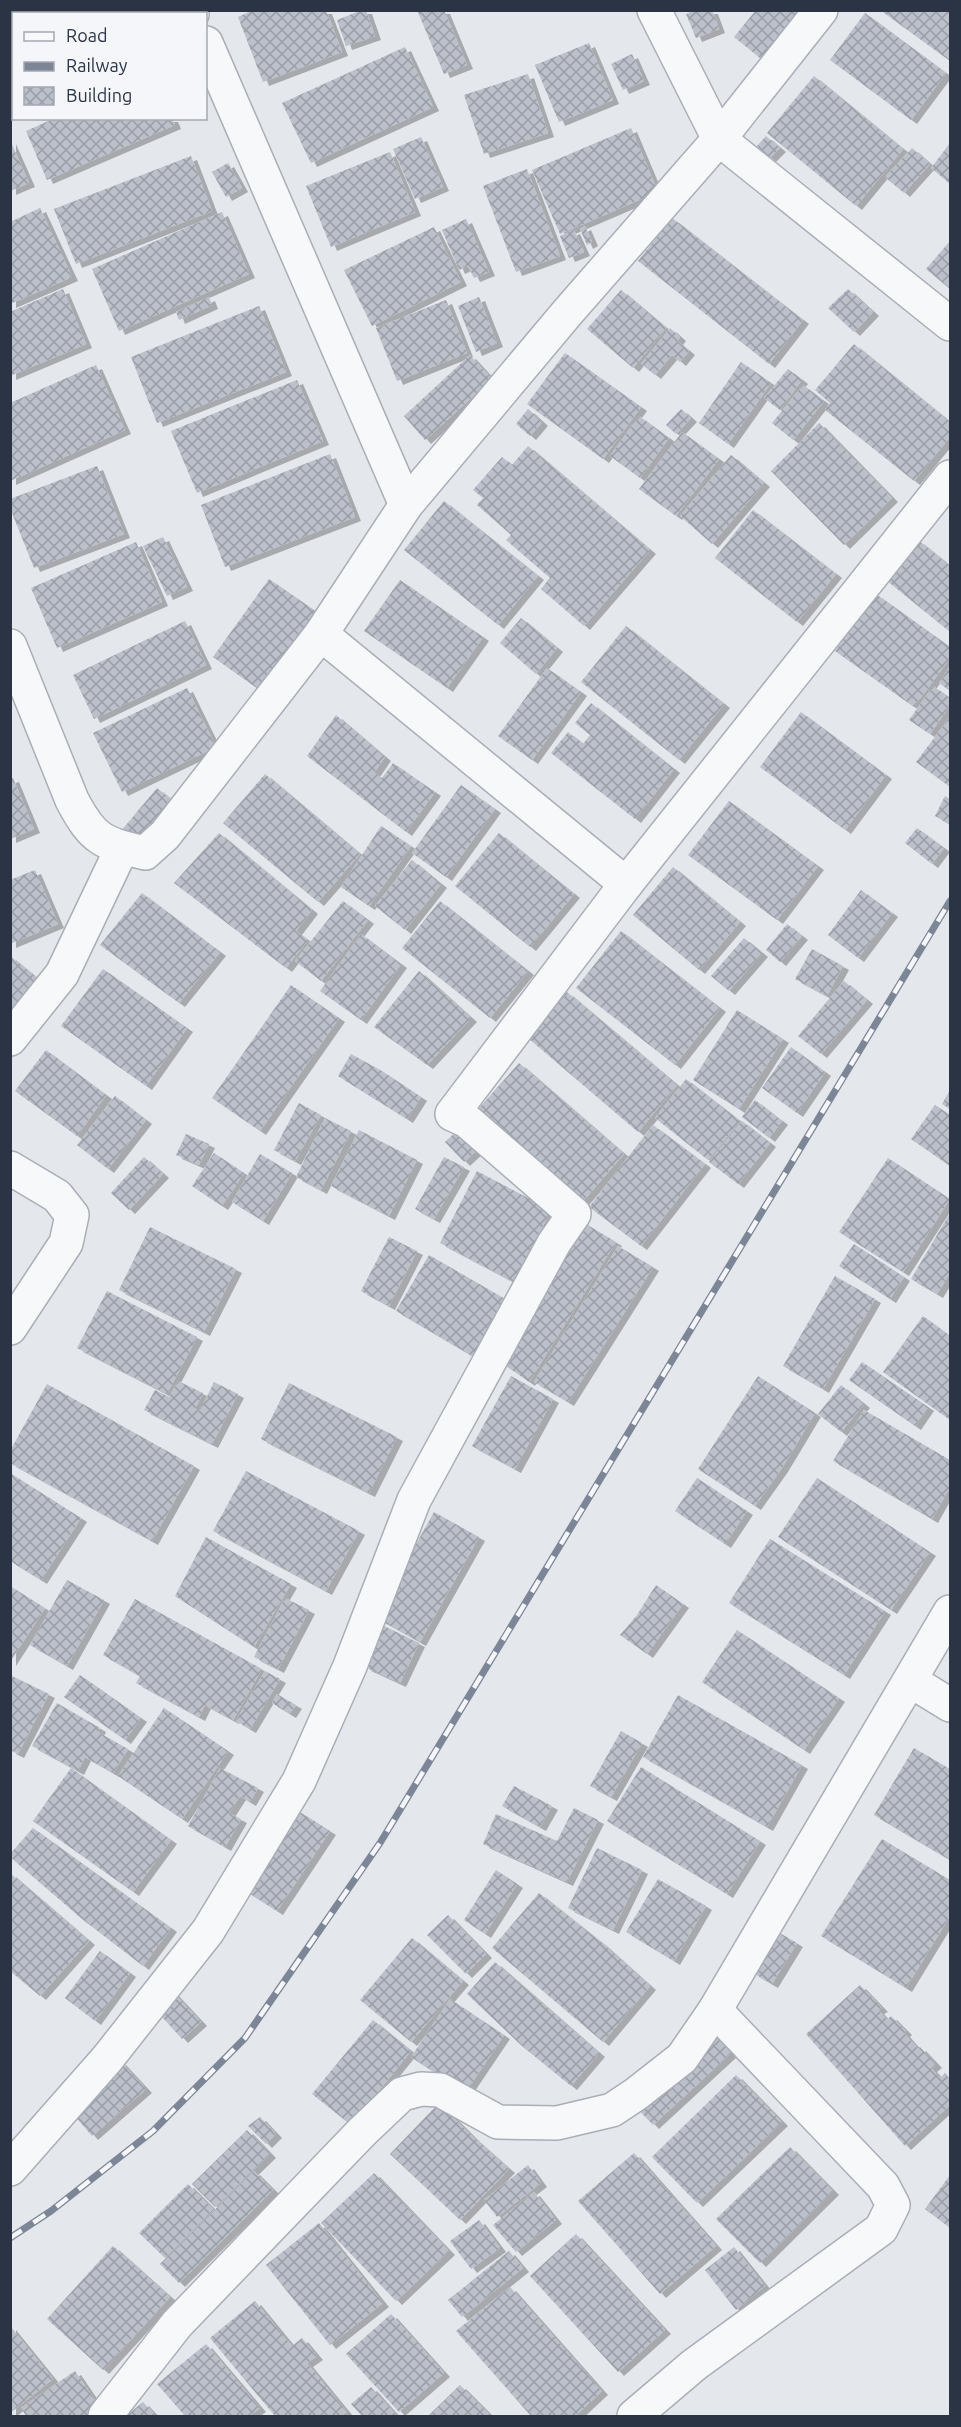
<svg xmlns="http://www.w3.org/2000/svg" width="961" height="2427" font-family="Ubuntu,sans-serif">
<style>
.building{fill:url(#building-cross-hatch);filter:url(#shadow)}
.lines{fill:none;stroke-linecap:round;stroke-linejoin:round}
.minor-casing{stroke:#a9aeb7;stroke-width:36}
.minor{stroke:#f7f8fa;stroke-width:33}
.rail-casing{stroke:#7d8696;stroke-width:7}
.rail{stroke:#f4f6f9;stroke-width:4.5;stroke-dasharray:14;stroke-linecap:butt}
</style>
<defs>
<pattern id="building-cross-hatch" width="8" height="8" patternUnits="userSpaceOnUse" patternTransform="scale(1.5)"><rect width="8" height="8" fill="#bbc0ca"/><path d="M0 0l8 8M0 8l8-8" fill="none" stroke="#989da6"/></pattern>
<filter id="shadow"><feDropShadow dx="6" dy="4" stdDeviation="0" flood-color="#0004"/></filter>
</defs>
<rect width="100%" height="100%" fill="#e4e7ec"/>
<g class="building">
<polygon points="10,10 41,10 43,14 14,14 14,44 10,37"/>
<polygon points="253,10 326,10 342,52 263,82 238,17"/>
<polygon points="362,10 366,10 375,36 346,46 337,20"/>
<polygon points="417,10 444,10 467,65 444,74"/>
<polygon points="695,10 712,10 719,29 696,38 686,14"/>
<polygon points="756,10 808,10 765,62 734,37"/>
<polygon points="880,10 950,10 950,61"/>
<polygon points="865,13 946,73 911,120 830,60"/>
<polygon points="589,43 613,100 559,122 535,65"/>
<polygon points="405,47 433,107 311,163 282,103"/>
<polygon points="632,54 644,81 623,90 611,64"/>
<polygon points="528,74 548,133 484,154 464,95"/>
<polygon points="814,76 903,149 856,206 767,133"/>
<polygon points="55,118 172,118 175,125 47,180 26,131"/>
<polygon points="631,128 658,192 560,234 532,170"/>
<polygon points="766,136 780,148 770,158 757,146"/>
<polygon points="421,137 443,187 415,199 393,149"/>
<polygon points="10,140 29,183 10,191"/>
<polygon points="950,143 950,184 931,168"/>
<polygon points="912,148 930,164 904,193 885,177"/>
<polygon points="390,152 415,212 331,247 306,186"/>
<polygon points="191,156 212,211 76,264 54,209"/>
<polygon points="228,163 242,188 226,197 212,172"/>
<polygon points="527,169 560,256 516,272 483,186"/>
<polygon points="40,208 72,277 10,304 10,222"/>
<polygon points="222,212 249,274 119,331 92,269"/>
<polygon points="672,218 803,320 769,364 638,261"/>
<polygon points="466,219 489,272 474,278 468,266 459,270 442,230"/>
<polygon points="585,226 592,242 587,245 580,229"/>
<polygon points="434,227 461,282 372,326 344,270"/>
<polygon points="574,230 584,252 569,258 560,236"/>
<polygon points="950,241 950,289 926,269"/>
<polygon points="63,289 86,344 10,376 10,312"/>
<polygon points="848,289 873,312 854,332 828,308"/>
<polygon points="621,290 666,328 633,368 587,329"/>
<polygon points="209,297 212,305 179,320 176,312"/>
<polygon points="479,297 497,343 476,352 458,306"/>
<polygon points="446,300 467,353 397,381 376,328"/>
<polygon points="259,306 286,372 157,423 131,357"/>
<polygon points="670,328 680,337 677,341 689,351 680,362 672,355 655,375 641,364"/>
<polygon points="854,344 950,422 950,437 914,481 825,410 830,403 815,390"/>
<polygon points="565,353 641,407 603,459 527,404"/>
<polygon points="470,355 492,379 425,440 404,416"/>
<polygon points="741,362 771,383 728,444 699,423"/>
<polygon points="96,365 125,430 10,481 10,403"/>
<polygon points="788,369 802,380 780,410 764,398"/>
<polygon points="297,380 323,441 197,493 171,431"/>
<polygon points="803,385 824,401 793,440 772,423"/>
<polygon points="528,409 542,422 530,436 516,424"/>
<polygon points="681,409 691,418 676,434 666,425"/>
<polygon points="639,416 669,438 640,478 610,456"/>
<polygon points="819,423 892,498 844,545 771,471"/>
<polygon points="682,432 719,459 676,516 639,489"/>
<polygon points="528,446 650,550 584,626 541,589 550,578 506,540 511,535 477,505 483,498 473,490 502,457 512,465"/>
<polygon points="330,454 355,517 225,567 201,505"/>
<polygon points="731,455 764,483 712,544 680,516"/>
<polygon points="97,466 124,534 34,568 10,508 10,499"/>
<polygon points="444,501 538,576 498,625 404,550"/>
<polygon points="753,510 836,574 797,622 715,558"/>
<polygon points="163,537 187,587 167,596 143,546"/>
<polygon points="918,540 950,566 950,632 886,580"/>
<polygon points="136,542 162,602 57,648 31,588"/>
<polygon points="269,579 324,617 268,696 213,657"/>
<polygon points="400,580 483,637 447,688 364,631"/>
<polygon points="876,594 950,647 950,658 914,707 835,651"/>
<polygon points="521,618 557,648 536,674 500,643"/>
<polygon points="185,621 206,665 94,719 73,675"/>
<polygon points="626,626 724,704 679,760 581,682"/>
<polygon points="950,666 950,691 939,683"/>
<polygon points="547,668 581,692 532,760 498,736"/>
<polygon points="933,686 950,698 950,705 930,734 909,720"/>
<polygon points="187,688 216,747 122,792 93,733"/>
<polygon points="591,703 674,769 635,819 551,753 568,732 583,744 590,735 575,723"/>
<polygon points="801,712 886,775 845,830 760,767"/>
<polygon points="336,715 385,757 374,773 382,778 393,763 435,792 406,832 307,756"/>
<polygon points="950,717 950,787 916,762"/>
<polygon points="265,774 360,854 318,902 223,823"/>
<polygon points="13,778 34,829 10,839 10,779"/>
<polygon points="461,785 495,809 446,877 412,853"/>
<polygon points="157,788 178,805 142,848 121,831"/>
<polygon points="945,796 950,799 950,824 935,816"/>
<polygon points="729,801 818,866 777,920 688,855"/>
<polygon points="381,826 411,846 369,906 341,887"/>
<polygon points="917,828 944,848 932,864 905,843"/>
<polygon points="219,833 312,910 296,931 308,940 286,968 174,883"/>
<polygon points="499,833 574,894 530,947 455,886"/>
<polygon points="412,860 441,884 405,930 375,906"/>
<polygon points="673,867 740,922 699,970 633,915"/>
<polygon points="35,870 58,924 10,944 10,880"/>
<polygon points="861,890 892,913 858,958 828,935"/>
<polygon points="142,893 220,952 179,1003 100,945"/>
<polygon points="343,901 368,920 321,981 295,961"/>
<polygon points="440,901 528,971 490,1018 402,948"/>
<polygon points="787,924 802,936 780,962 766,950"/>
<polygon points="621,931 720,1008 675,1065 576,988"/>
<polygon points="361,934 401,964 361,1020 320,991"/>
<polygon points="744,938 762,953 729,991 711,976"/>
<polygon points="812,949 843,966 827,996 795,979"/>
<polygon points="10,956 37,978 10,1010"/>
<polygon points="103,969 187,1028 146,1086 61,1026"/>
<polygon points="419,971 471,1018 427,1065 374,1027"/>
<polygon points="844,981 867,1000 821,1054 798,1036"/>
<polygon points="291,985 339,1018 260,1131 212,1098"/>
<polygon points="567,992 677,1085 638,1132 528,1038"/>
<polygon points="737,1010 783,1039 739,1109 693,1080"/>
<polygon points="791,1047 825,1072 797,1113 762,1088"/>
<polygon points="46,1050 106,1095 77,1136 15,1091"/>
<polygon points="351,1054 382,1071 421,1097 407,1119 338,1076"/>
<polygon points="519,1063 624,1154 577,1208 472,1116"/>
<polygon points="686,1079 740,1121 708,1160 655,1118"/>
<polygon points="950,1090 950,1109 942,1104"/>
<polygon points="115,1096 146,1120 108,1169 77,1145"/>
<polygon points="755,1100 782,1121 769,1138 742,1117"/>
<polygon points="299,1103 321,1115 295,1161 274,1150"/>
<polygon points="935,1105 950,1115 950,1166 911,1139"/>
<polygon points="325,1118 351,1131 321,1190 296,1177"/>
<polygon points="742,1121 770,1143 738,1184 709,1162"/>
<polygon points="653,1125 705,1164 641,1246 589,1207"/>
<polygon points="461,1127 480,1147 464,1162 445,1142"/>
<polygon points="359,1130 417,1160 389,1216 331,1186"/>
<polygon points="186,1134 209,1144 199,1165 176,1155"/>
<polygon points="214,1153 244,1173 222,1206 192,1186"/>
<polygon points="260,1154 292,1173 263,1221 232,1202"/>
<polygon points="144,1157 163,1174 129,1210 111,1193"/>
<polygon points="444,1157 464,1167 434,1219 415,1209"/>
<polygon points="888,1158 950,1199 903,1272 839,1232"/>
<polygon points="477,1171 551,1210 514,1282 440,1243"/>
<polygon points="950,1213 950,1273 937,1294 911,1279"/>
<polygon points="586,1224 616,1242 529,1382 502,1363"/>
<polygon points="150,1227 236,1269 204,1332 119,1290"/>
<polygon points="389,1237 417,1251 389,1306 361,1291"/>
<polygon points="854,1244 904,1277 890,1299 839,1266"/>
<polygon points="618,1246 653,1267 568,1402 534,1382"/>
<polygon points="429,1255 507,1300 474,1357 396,1311"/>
<polygon points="835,1276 875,1299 823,1389 783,1366"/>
<polygon points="107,1291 197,1337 167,1394 77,1348"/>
<polygon points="923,1316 950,1336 950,1420 883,1372"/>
<polygon points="862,1362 928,1407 915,1426 849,1380"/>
<polygon points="511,1376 553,1399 515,1469 472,1446"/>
<polygon points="758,1376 815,1413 782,1468 755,1506 698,1469"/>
<polygon points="178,1381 203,1393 195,1409 200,1411 214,1382 238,1394 212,1444 144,1410 155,1390 169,1397"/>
<polygon points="289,1383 397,1437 369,1493 261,1439"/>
<polygon points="47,1384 194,1466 152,1541 10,1463 10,1451"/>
<polygon points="841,1385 864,1404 841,1432 818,1414"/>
<polygon points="864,1410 950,1460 950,1487 932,1519 833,1461"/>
<polygon points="246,1471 359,1531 326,1591 213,1531"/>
<polygon points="10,1473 81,1518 41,1580 10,1561"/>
<polygon points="697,1478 747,1511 725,1544 675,1511"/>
<polygon points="817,1478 930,1552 891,1610 778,1537"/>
<polygon points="434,1512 479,1537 420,1642 375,1617"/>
<polygon points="206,1537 291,1584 254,1647 175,1596"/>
<polygon points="770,1539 885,1611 844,1675 729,1603"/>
<polygon points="67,1580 104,1600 67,1666 30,1645"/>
<polygon points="656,1585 683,1604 647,1654 620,1635 637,1615"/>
<polygon points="10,1586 45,1608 10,1662"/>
<polygon points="285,1598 309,1610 278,1669 254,1657"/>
<polygon points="135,1599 262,1669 233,1720 205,1705 199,1717 136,1683 140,1676 103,1655"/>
<polygon points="384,1626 419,1643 400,1683 365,1667"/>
<polygon points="737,1630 839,1698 804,1750 702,1682"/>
<polygon points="265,1671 280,1679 250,1729 236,1721"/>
<polygon points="10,1675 49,1694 18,1754 10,1750"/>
<polygon points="80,1675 141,1718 125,1740 64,1697"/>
<polygon points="277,1694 296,1705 290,1714 272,1703"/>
<polygon points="678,1695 802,1765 767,1827 643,1757"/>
<polygon points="57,1703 100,1728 98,1732 128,1749 113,1773 85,1757 78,1771 32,1746"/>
<polygon points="164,1708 228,1751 182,1819 118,1776"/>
<polygon points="621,1731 642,1743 611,1797 590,1786"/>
<polygon points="914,1748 950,1769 950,1860 874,1815"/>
<polygon points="641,1767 760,1841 727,1894 607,1821"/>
<polygon points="71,1768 171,1840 133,1892 33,1821"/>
<polygon points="220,1768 258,1788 250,1802 240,1796 229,1813 241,1819 225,1847 188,1826"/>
<polygon points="514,1786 552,1806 540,1827 502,1806"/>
<polygon points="574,1808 598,1820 567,1882 483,1844 496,1814 557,1841"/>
<polygon points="300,1812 330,1831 277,1911 247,1892"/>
<polygon points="33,1828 171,1928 143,1966 82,1919 10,1857 10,1854"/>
<polygon points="882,1839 950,1880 950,1916 906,1988 821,1936"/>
<polygon points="597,1848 642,1870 613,1930 568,1908"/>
<polygon points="496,1870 517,1884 485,1934 464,1920"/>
<polygon points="10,1873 89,1941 40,1996 10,1971"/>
<polygon points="658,1879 706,1906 674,1961 626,1932"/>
<polygon points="539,1893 602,1943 650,1986 603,2042 492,1948"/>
<polygon points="448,1915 486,1954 466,1974 427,1935"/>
<polygon points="778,1932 797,1943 772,1984 753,1973"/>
<polygon points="412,1938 463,1981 411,2042 360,2000"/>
<polygon points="100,1951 130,1973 95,2021 65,1998"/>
<polygon points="495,1962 599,2053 571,2086 522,2046 467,1994"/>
<polygon points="860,1985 882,2008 878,2010 887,2020 891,2016 906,2031 904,2033 918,2049 920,2047 936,2064 931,2068 940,2078 945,2073 950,2079 950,2105 905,2146 806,2034"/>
<polygon points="172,1991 201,2022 182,2039 153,2007"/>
<polygon points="450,1999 504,2035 465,2093 411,2057"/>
<polygon points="373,2020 411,2051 351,2125 312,2094"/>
<polygon points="714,2034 731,2053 653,2125 635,2106"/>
<polygon points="120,2061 146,2089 92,2136 67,2107"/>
<polygon points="736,2075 782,2122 697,2203 652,2157"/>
<polygon points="439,2103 474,2138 509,2169 460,2220 390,2154"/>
<polygon points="260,2117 276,2134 266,2144 248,2126"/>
<polygon points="247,2130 270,2154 215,2207 192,2184"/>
<polygon points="790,2147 833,2191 760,2263 716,2219"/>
<polygon points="634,2153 716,2246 660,2294 578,2201"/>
<polygon points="528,2165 541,2183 497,2217 484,2200"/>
<polygon points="254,2171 273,2190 179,2283 160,2264"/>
<polygon points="374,2173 449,2251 396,2301 321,2223"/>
<polygon points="950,2175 950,2228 925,2209"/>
<polygon points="188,2184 213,2209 165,2258 139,2233"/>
<polygon points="534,2192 556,2220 516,2252 493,2225"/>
<polygon points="479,2220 500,2248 471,2269 450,2241"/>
<polygon points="319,2223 383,2303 330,2345 266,2265"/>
<polygon points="576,2234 665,2330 618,2372 530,2276"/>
<polygon points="113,2246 170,2297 103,2370 47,2319"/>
<polygon points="734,2247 765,2286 736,2310 705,2270"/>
<polygon points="509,2251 523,2268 462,2317 448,2300"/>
<polygon points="510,2287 602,2391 575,2416 531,2416 456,2331"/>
<polygon points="255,2301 292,2346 302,2338 317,2356 307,2363 347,2412 341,2416 275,2416 210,2338"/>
<polygon points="391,2314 444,2373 399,2412 346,2354"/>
<polygon points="10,2326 53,2379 10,2413"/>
<polygon points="206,2344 260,2408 249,2416 185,2416 157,2384"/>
<polygon points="75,2371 103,2412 97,2416 26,2416 21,2408"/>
<polygon points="460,2385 491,2416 428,2416"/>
<polygon points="371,2387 397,2416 362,2416 351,2404"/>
<polygon points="143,2402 156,2416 126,2416"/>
</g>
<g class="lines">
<defs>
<g id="minor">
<polyline points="191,10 192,14"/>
<polyline points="654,10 719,139 950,324"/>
<polyline points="130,14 136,10"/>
<polyline points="206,43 406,505"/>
<polyline points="10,69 14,68"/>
<polyline points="321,634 626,884"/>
<path d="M10,646L72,800C93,840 102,843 145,853L165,835L321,634L406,505L567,313L719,139L821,10"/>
<polyline points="10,1039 62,974 122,848"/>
<polyline points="10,1168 57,1196 72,1215 66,1243 10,1328"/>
<polyline points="911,1681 950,1705"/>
<polyline points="10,2169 107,2059 208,1931 299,1781 350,1666 414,1500 554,1243 574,1214 467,1121 452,1114 626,884 950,477"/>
<polyline points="105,2416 177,2324 362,2132 402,2094 421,2089 440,2090 498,2122 557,2123 612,2110 636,2094 682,2058 715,2010 950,1612"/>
<polyline points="634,2416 694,2365 881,2229 893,2205 883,2186 715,2010"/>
</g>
</defs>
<use href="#minor" class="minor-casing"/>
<use href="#minor" class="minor"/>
<defs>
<polyline id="rail" points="10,2238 51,2211 153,2131 245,2038 380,1843 950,901"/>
</defs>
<use href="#rail" class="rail-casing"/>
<use href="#rail" class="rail"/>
</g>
<rect width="961" height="2427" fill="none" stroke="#2b3445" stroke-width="24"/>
<rect x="12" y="12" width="195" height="108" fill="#f4f6f9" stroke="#a4a8b1" stroke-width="1.5"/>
<rect x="24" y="32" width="30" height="9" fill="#f7f8fa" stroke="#a4a8b1" stroke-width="1.5"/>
<text x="66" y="42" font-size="18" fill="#2b3445">Road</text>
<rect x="24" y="62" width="30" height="9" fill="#7d8696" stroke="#a4a8b1" stroke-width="1.5"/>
<text x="66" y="72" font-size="18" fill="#2b3445">Railway</text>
<rect x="24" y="87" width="30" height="18" fill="url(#building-cross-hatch)" stroke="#a4a8b1" stroke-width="1.5"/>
<text x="66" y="102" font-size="18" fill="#2b3445">Building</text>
</svg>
